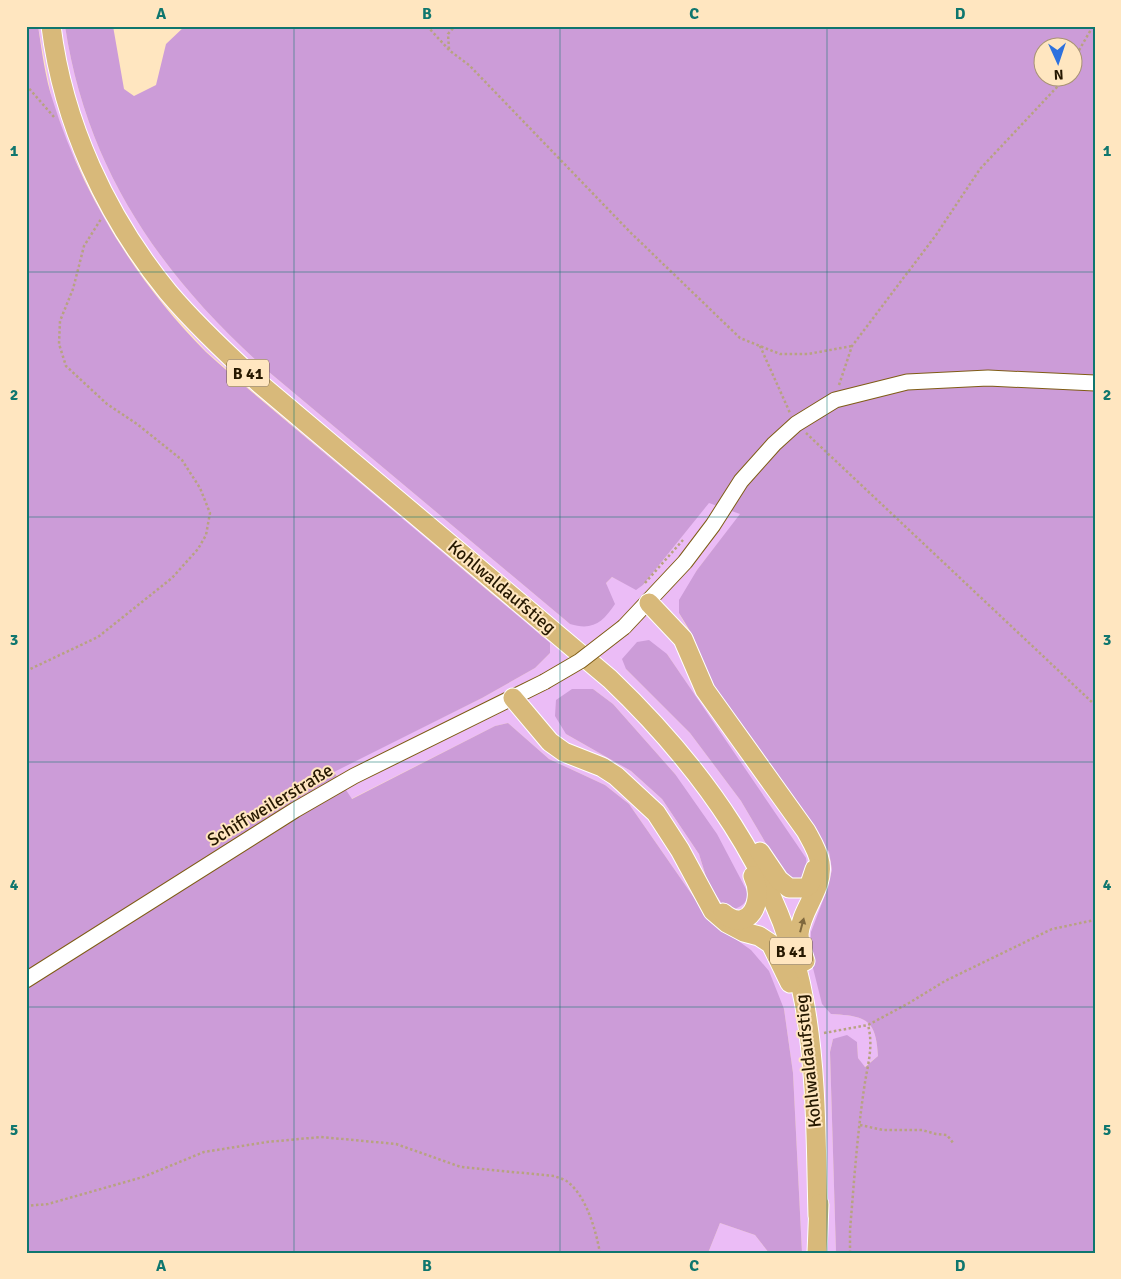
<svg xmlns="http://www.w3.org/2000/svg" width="1121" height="1279" font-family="Signika,sans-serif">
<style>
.green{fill:#ebbcf6;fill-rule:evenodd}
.forest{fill:#cc9cd8;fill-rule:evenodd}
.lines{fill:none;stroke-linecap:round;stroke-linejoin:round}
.tertiary-casing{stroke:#7f5c15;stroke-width:17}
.primary-casing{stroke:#fff;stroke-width:21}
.path{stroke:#b8a281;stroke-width:2.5;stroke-dasharray:2.5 2.5;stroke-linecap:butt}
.tertiary{stroke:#fff;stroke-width:15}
.primary{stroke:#d8b97a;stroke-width:19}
.tertiary-bridge-casing{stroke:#7f5c15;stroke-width:17;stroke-linecap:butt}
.tertiary-bridge{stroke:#fff;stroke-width:15}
.oneway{fill:#7f683d}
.grid{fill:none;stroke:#0f766e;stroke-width:1;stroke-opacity:0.55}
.labels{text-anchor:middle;stroke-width:4;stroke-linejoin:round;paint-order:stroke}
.shield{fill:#ffe6c0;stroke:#67563a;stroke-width:1}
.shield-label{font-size:16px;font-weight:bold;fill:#261800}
.street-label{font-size:18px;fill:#261800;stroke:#ffe6c0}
.neatline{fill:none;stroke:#0f766e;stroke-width:2}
.grid-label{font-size:16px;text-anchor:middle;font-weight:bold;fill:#0f766e}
</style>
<rect width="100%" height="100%" fill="#ffe6c0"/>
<g class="green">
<path d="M38,26H65C87,171 162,277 269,372L570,624L609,593L606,583L612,577L636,589L643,585L709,502L741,514L697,570L679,613C696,642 706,673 724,701C755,753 794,802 829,852L832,870L825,895L831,1014C866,1016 876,1019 878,1056L864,1067L858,1058L857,1042L833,1039L830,1052L836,1253H802L793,1073L784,1009L723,930L704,912L629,804L605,785L549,759L508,723L495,726L351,799L334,771L482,698L535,668L550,653L493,594L404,521L206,351L159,298L104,218L68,145L52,100ZM667,654L698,700L784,874L741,801L690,733L626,669ZM593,689L613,704L675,774L722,904L708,883L699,854L662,799L631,771L566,734Z"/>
<polygon points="720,1223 755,1235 769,1253 708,1253"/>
</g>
<g class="forest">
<path d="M26,26H38C42,51 45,77 53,101C82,194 137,283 206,352C221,366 237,379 252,392L550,643V653L535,668L482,698L334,772L352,799L495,726L508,723L549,759L605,785L629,804L704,912L723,930L751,950L769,971L784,1009L793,1073L802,1253H769L755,1235L720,1223L708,1253H26Z"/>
<path d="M65,26H113L124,89L134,96L156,85L166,44L185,26H1095V1253H836L830,1052L833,1039L847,1035L857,1042L858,1058L865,1067L878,1056C876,1019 866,1016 831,1014L822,1004L810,956L811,932L825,895L832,870L829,852L724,703L706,671L693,636L679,613V600L697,570L740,514L709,503L643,585L636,590L612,577L606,583L615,604C603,622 593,631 570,624L269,372C162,277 87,171 65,26ZM1044,48H1074V78H1044Z"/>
<polygon points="649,640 667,654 806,858 808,872 802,879 794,880 784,874 741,801 690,733 626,669 622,659 637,642"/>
<path d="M572,689H593L613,704L675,774L717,834L748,893C746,903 744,905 735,909L722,904L708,883L699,854L662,799L631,771L566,734L555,716L556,700Z"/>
</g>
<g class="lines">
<defs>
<g id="tertiary">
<polyline points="624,627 685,562 713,525 741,481 774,444 796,424 835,400 907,382 988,378 1095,383"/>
<polyline points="26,980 295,810 354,776 544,682"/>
</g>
<g id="primary">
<path d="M51,26C63,123 106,216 168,292C196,325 227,354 259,383L610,679C700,765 782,875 804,1001C817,1071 816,1145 818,1216"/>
<path d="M649,603L683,639L705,690L806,831C812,842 818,851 820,863C824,889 801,909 799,934C799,943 802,952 805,961"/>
<polyline points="513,698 550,742 564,752 602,767 616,776 656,813 680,850 713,911 727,923 744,932 759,936 771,944 790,983"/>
<polyline points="760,852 779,880 789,888 805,888 810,884 815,869"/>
<path d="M723,913C748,935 766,901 753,876"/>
<polyline points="817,1253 819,1204"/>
</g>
</defs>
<use href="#tertiary" class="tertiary-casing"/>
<use href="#primary" class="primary-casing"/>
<g class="path">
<polyline points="427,26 450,51 469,65 630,232 740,338 780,354 808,354 852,346"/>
<polyline points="449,49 448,34 455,26"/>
<polyline points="1074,59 1093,26"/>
<polyline points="26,85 54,117"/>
<polyline points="760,346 790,413"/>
<polyline points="839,385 852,346 936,235 980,169 1057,87 1063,78"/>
<polyline points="806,433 1095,705"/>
<polyline points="645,583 683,540"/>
<polyline points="26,671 98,637 172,578 198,549 206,535 210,513 200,488 182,460 137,424 107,404 66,366 59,344 60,321 73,289 84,246 101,219"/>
<polyline points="824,1033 868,1025 909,1003 945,981 1052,929 1095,920"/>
<polyline points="860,1125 883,1130 922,1130 936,1134 947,1135 954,1144"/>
<path d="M26,1206L48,1204L143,1177L204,1152L267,1142L321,1137L396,1144L461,1167L554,1176C559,1178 565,1179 569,1183C587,1198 596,1231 600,1253"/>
<path d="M850,1253V1230C854,1183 857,1136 864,1089C867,1066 874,1048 868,1025"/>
</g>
<use href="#tertiary" class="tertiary"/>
<use href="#primary" class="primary"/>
<defs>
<polyline id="tertiary-bridge" points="544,682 580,661 624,627"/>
</defs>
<use href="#tertiary-bridge" class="tertiary-bridge-casing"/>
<use href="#tertiary-bridge" class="tertiary-bridge"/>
</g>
<defs><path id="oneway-solid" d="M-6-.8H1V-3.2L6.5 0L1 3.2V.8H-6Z" transform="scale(1.25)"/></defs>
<use class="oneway" href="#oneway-solid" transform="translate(802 925) rotate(-75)"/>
<path class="grid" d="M294,26V1253M560,26V1253M827,26V1253M26,272H1095M26,517H1095M26,762H1095M26,1007H1095"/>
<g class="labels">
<g class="shield">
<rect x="227" y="359.5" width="42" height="27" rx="4"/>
<rect x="770" y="937.5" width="42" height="27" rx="4"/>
</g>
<g class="shield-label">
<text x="248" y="379">B 41</text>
<text x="791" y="957">B 41</text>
</g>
<g class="street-label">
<text transform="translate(502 587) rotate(40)" y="6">Kohlwaldaufstieg</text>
<text transform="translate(270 805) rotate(-31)" y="6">Schiffweilerstraße</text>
<text transform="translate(808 1061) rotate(-96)" y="6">Kohlwaldaufstieg</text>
</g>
</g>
<rect width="1121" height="1279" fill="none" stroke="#ffe6c0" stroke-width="55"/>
<g transform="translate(1058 62) rotate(177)"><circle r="24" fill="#ffe6c0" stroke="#a89473"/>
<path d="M0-4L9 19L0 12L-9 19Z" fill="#2d71de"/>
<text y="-8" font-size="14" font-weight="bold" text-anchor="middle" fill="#261800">N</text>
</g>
<rect x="28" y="28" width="1066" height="1224" class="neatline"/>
<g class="grid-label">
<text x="161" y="19">A</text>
<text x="427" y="19">B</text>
<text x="694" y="19">C</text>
<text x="960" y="19">D</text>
<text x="14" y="156">1</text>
<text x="1107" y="156">1</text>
<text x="14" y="400">2</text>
<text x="1107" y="400">2</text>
<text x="14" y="645">3</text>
<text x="1107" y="645">3</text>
<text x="14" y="890">4</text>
<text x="1107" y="890">4</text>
<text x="14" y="1135">5</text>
<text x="1107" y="1135">5</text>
<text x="161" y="1271">A</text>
<text x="427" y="1271">B</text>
<text x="694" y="1271">C</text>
<text x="960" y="1271">D</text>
</g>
</svg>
